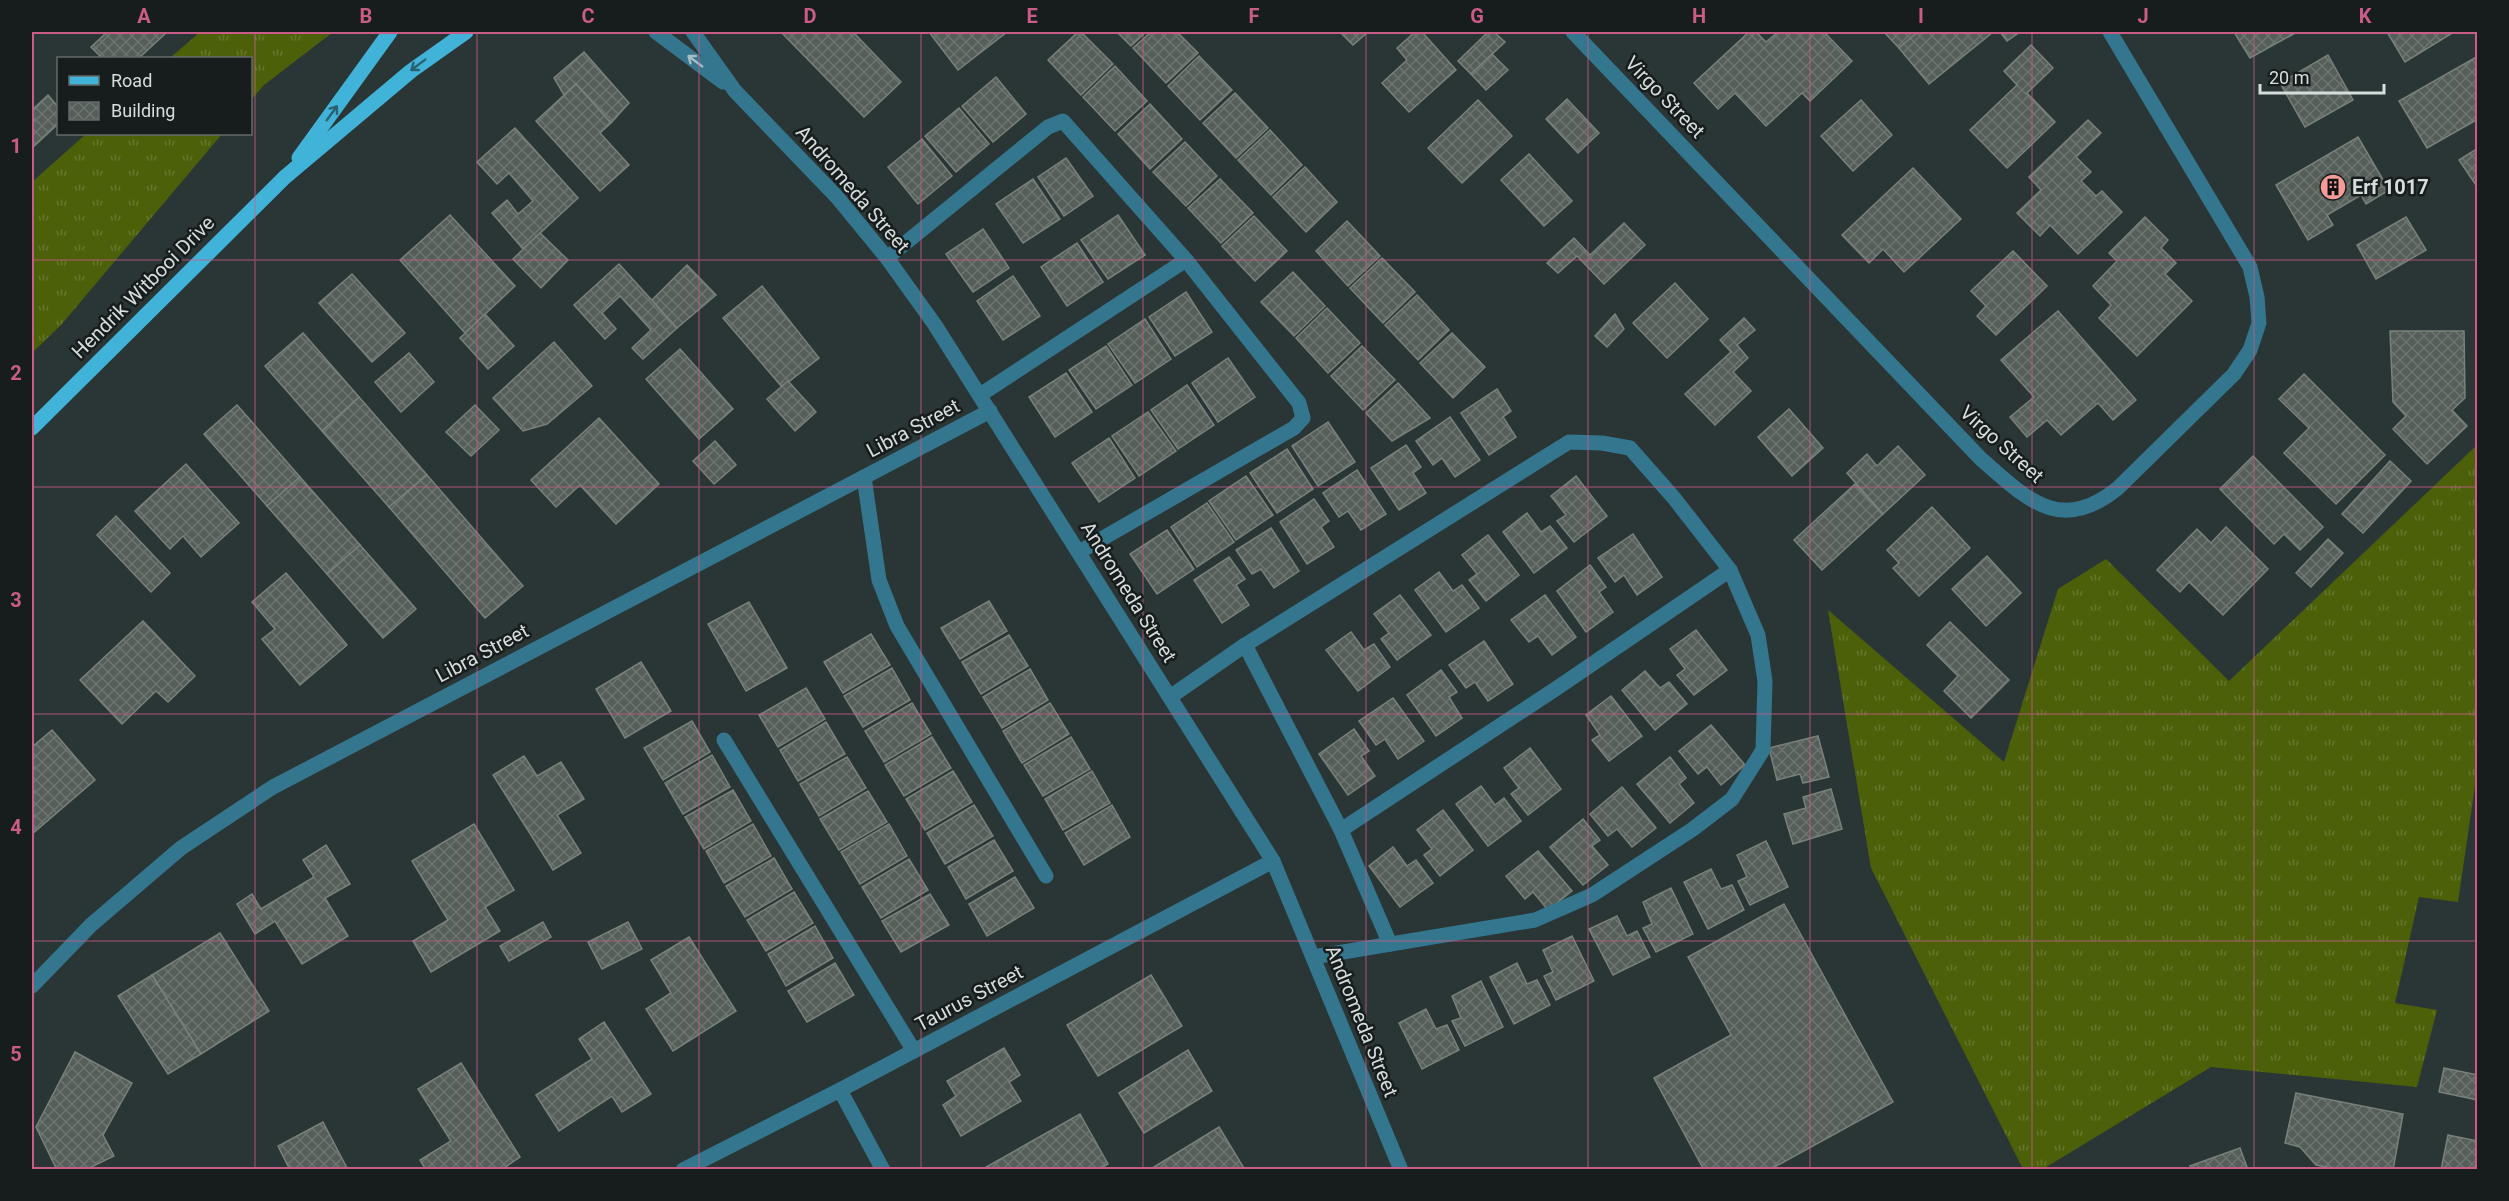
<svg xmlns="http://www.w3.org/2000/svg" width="2509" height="1201" font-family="Roboto,sans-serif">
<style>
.grass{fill:url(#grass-tufts)}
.building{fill:url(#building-cross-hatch);stroke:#78827b;stroke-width:1.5}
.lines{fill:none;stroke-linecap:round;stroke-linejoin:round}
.minor{stroke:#34768d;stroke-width:15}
.major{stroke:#41b3d9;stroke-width:15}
.oneway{stroke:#a5bfc5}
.oneway2{stroke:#2a6071}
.grid{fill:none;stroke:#c95d88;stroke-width:1.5;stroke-opacity:0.55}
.labels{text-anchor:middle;stroke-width:5;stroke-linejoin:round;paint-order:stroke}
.street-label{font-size:20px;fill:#d6dedd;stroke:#171c1c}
.poi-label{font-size:20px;font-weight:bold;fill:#d6dedd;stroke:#171c1c;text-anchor:start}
.neatline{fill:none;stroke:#c95d88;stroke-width:2}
.grid-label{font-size:20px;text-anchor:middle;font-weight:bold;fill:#c95d88}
</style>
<defs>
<pattern id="grass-tufts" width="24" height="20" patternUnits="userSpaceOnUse" patternTransform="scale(1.5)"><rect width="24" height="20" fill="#4c600a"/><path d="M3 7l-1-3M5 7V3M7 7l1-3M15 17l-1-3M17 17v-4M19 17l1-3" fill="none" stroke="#65762d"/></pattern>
<pattern id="building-cross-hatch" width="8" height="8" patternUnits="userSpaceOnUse" patternTransform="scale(1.5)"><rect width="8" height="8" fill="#555e58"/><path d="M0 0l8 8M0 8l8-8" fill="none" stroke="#6d7570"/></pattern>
</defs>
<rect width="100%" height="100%" fill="#2a3635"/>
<g class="grass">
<polygon points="200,32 333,32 264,85 251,100 250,58 170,58"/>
<polygon points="86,134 222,134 61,325 32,353 32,182"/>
<polygon points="2477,445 2477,772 2458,902 2419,897 2395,1003 2437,1010 2417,1087 2211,1067 2043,1169 2023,1169 1871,868 1828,610 2004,762 2058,589 2106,559 2229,681"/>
</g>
<g class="building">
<polygon points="107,32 167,32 139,58 102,58 91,47"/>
<polygon points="781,32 853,32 901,82 864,117"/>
<polygon points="929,32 1007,32 958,70"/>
<polygon points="1078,32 1081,32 1113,64 1081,95 1048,60"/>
<polygon points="1117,32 1146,32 1131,46"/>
<polygon points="1151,32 1177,32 1198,53 1166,83 1133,48"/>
<polygon points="1340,32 1368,32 1353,45"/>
<polygon points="1415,32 1422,32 1456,70 1409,112 1382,83 1407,60 1397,48"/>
<polygon points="1488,32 1494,32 1505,42 1471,74 1458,61"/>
<polygon points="1749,32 1756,32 1766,42 1778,32 1824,32 1852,61 1810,101 1802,93 1766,126 1735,93 1718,109 1694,83"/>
<polygon points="1884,32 1918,32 1899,48"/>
<polygon points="1918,32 1993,32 1929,84 1899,48"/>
<polygon points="2000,32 2020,32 2007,41"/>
<polygon points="2234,32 2297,32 2250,58"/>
<polygon points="2387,32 2454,32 2405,62"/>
<polygon points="2031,45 2053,68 2027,93 2055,122 2007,168 1970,130 2017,85 2004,71"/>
<polygon points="584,52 629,103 611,123 576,84 564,95 554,78"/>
<polygon points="1492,54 1508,70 1486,90 1471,74"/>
<polygon points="2328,55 2353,100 2305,127 2280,83"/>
<polygon points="1199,56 1232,90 1200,120 1168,86"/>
<polygon points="2478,56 2478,119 2427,148 2399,101"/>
<polygon points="1115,66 1147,101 1115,131 1083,97"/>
<polygon points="996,77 1026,114 993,142 962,106"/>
<polygon points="576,84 611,123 600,133 629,165 600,191 536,121"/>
<polygon points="1235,93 1268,128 1236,158 1203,123"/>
<polygon points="48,95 58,107 58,124 32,148 32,110"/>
<polygon points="1567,99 1599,133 1578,153 1546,119"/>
<polygon points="1478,100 1512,136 1462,183 1428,148"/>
<polygon points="1861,100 1892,135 1853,171 1821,136"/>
<polygon points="1150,104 1182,139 1150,169 1118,134"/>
<polygon points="959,108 989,144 956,172 925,136"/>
<polygon points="2088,120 2101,133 2076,157 2091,172 2081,181 2096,196 2102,191 2122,212 2078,254 2050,225 2040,236 2017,213 2041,190 2029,177"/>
<polygon points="515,128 578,198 523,249 492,213 507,200 518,214 533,201 509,173 497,184 477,162"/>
<polygon points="1270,130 1302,165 1271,195 1238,160"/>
<polygon points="2358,137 2389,190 2366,204 2361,195 2327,215 2333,225 2308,240 2276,185"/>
<polygon points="922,139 952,176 918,204 888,167"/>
<polygon points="1185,142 1217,176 1186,206 1153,172"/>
<polygon points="2478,148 2478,188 2459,160"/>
<polygon points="1529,154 1572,201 1544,226 1501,180"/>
<polygon points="1066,158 1093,196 1064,216 1038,177"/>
<polygon points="1305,167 1337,202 1306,232 1273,197"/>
<polygon points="1913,168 1961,219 1904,272 1883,249 1869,263 1842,235"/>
<polygon points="1033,179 1060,219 1023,243 996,204"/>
<polygon points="1220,179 1253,213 1221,243 1188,208"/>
<polygon points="450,215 515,286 465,333 400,260"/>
<polygon points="1118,215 1145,255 1108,279 1081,240"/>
<polygon points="1254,216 1287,251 1255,281 1222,246"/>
<polygon points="2145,217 2168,240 2161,248 2176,263 2165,274 2192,301 2137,356 2099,318 2111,305 2093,286 2117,261 2109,253"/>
<polygon points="2406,217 2426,250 2376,279 2357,245"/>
<polygon points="1347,221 1380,256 1348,286 1316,251"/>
<polygon points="1624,223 1645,245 1604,284 1577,256 1558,273 1547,263 1574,238 1590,255"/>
<polygon points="983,229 1009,268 973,292 946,254"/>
<polygon points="540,233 568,260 541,288 513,259"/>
<polygon points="1077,243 1103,282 1067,306 1041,267"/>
<polygon points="2013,251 2047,286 1996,335 1977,316 1986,306 1971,291"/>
<polygon points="1382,258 1415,292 1383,323 1350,288"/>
<polygon points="619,264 677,328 643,359 632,348 651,330 620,296 602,313 616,329 605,339 574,305"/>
<polygon points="687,265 716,295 677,328 652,300"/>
<polygon points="1293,272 1325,306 1294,336 1261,302"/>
<polygon points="352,274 405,333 372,362 319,303"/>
<polygon points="1013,276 1040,316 1003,340 977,301"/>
<polygon points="1675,283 1708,319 1667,358 1633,323"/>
<polygon points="762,286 819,358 782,387 723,318"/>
<polygon points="1186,292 1212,332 1175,356 1149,317"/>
<polygon points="1417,295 1449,330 1418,360 1385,325"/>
<polygon points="1327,308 1360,343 1328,373 1296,338"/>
<polygon points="2058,311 2136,400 2113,420 2098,403 2061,435 2047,420 2027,437 2010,417 2034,397 2001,360"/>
<polygon points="485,314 514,346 488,369 460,338"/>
<polygon points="1615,314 1624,329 1607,347 1595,336"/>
<polygon points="1744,318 1755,330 1737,345 1748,358 1733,372 1751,391 1715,425 1685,394 1731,352 1720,340"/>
<polygon points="1145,319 1171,359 1135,383 1108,344"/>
<polygon points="2390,331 2464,331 2465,398 2452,410 2467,426 2427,464 2393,429 2406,416 2393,402"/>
<polygon points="303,333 359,397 322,431 265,366"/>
<polygon points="1452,333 1485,367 1453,398 1420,363"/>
<polygon points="554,342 592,386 547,424 523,431 493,398"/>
<polygon points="1106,346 1132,385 1096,409 1069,370"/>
<polygon points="1362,346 1395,380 1363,410 1331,376"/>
<polygon points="680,349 733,409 699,439 646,379"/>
<polygon points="409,353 434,382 401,412 375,382"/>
<polygon points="1228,358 1255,397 1218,422 1192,383"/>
<polygon points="1066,373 1092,412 1055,437 1029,397"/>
<polygon points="2304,374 2385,455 2336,504 2284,453 2309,428 2279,399"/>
<polygon points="788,381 816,412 795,431 767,399"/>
<polygon points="1398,383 1430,418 1392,441 1366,413"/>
<polygon points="1187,385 1214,425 1178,449 1151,410"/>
<polygon points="1497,389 1511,411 1503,417 1516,437 1489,455 1461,413"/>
<polygon points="359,397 427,475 389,507 322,431"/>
<polygon points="237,405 300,477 267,506 204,434"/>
<polygon points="475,405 499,430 471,456 446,432"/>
<polygon points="1789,409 1823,448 1792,476 1758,437"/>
<polygon points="1148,412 1176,451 1139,476 1112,436"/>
<polygon points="1450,417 1480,460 1455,477 1442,458 1433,465 1416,441"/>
<polygon points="599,418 659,484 616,524 580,485 556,507 531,480"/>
<polygon points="1328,422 1355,462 1318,486 1292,446"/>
<polygon points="1109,438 1135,478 1099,502 1072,463"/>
<polygon points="715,441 736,465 714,484 693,461"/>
<polygon points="1406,445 1421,467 1413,473 1426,493 1399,510 1371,468"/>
<polygon points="1898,446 1925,475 1883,514 1847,473 1867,454 1877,466"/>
<polygon points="1287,449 1313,489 1277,513 1250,473"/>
<polygon points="2253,456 2323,527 2300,550 2284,534 2274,544 2220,489"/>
<polygon points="2390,461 2411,481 2363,533 2342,514"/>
<polygon points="186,464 239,523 201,557 183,536 170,549 135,511"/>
<polygon points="1357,470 1386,514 1361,530 1348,511 1339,517 1323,493"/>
<polygon points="427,475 523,586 485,618 389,507"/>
<polygon points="1246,476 1273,515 1236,540 1209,501"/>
<polygon points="1576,476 1607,516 1574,542 1557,521 1566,515 1551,496"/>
<polygon points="300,477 360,545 327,574 267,506"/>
<polygon points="1855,484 1883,514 1822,570 1794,540"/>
<polygon points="1314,499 1329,521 1321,527 1334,547 1307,564 1280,522"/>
<polygon points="1207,503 1234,542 1197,567 1171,527"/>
<polygon points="1932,507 1970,548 1919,596 1893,568 1899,563 1887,550"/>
<polygon points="1527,513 1541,532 1550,526 1567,548 1534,573 1503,532"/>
<polygon points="116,516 170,573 151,592 97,535"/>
<polygon points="2226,527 2268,569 2223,615 2189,582 2180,592 2157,570 2197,529 2211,543"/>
<polygon points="1271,528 1299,571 1274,588 1261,569 1252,574 1236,550"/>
<polygon points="1167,530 1194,569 1157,594 1130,554"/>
<polygon points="1633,534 1662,577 1637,595 1624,575 1615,582 1598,558"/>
<polygon points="1488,535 1519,575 1486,601 1469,580 1477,574 1462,555"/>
<polygon points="2328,539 2343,553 2311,587 2296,573"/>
<polygon points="360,545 416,609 383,638 327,574"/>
<polygon points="1987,556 2021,593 1986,626 1952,589"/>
<polygon points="1229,557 1245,579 1236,585 1249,605 1222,623 1194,580"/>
<polygon points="1590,565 1606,587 1599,592 1613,612 1586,632 1557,591"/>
<polygon points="1439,572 1453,591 1462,585 1479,608 1446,632 1415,590"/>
<polygon points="286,573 347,645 300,685 262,639 275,629 252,602"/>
<polygon points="1400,595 1431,635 1397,660 1381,639 1389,633 1374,614"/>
<polygon points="1545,595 1576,637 1552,655 1538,636 1529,642 1511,620"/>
<polygon points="989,601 1007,631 960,659 941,628"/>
<polygon points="749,602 787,668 746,691 708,624"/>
<polygon points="143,621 195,676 168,702 156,691 122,724 80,680"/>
<polygon points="1950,622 2009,680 1971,718 1944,691 1958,676 1927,645"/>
<polygon points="1696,630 1727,670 1694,695 1677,675 1685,669 1670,649"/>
<polygon points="1351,632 1364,650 1374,644 1390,667 1358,691 1326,650"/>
<polygon points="871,634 890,665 843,693 824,662"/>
<polygon points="1009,635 1028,666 981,694 962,662"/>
<polygon points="1484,641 1513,684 1488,701 1475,682 1466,688 1449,665"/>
<polygon points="641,662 671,711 625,738 596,689"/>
<polygon points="892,668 910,700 863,727 844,696"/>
<polygon points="1030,669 1048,700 1002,728 983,697"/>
<polygon points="1441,670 1457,692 1449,697 1462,718 1436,736 1407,695"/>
<polygon points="1645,671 1660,688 1669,682 1687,704 1655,730 1622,690"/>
<polygon points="806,688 825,719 778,747 759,715"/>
<polygon points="1611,696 1642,736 1609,761 1592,740 1600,735 1586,715"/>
<polygon points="1393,698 1424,741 1398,759 1385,739 1376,745 1359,721"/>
<polygon points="912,703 931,734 884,762 865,731"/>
<polygon points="1050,703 1069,734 1022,763 1003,731"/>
<polygon points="692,721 710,752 663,780 644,748"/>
<polygon points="826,722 845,754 798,781 780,750"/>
<polygon points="1711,725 1745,765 1721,785 1707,767 1698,774 1679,751"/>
<polygon points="1354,729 1369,751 1361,756 1375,776 1348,795 1319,754"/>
<polygon points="52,730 95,780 32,834 32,747"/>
<polygon points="1818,736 1829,777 1803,783 1800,774 1777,780 1769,748"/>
<polygon points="932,737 951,768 904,796 885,765"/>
<polygon points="1071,737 1090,769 1043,796 1024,765"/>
<polygon points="1530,748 1561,789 1528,815 1511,794 1519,788 1504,768"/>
<polygon points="712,755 730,787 683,814 665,783"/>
<polygon points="524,756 537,776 561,762 584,799 557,815 581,853 553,870 493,775"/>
<polygon points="847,757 866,788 819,816 800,784"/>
<polygon points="1670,757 1686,778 1679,784 1694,803 1670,823 1637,784"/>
<polygon points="953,771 972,802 925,830 906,799"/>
<polygon points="1092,771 1110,803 1063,830 1045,799"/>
<polygon points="1481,786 1495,805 1504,798 1521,821 1488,846 1456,804"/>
<polygon points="1622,787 1656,828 1632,847 1617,829 1608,836 1590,814"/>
<polygon points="1831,789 1842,829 1793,844 1784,814 1806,808 1803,797"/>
<polygon points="733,790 751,821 704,849 685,817"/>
<polygon points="868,791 887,822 839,850 820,819"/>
<polygon points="974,805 993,836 945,864 927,833"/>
<polygon points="1112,805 1130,837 1084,865 1065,833"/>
<polygon points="1443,810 1473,850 1440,876 1424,855 1432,849 1417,830"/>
<polygon points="1583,819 1600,840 1592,846 1608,865 1583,885 1550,847"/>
<polygon points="474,824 514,890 485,907 500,931 431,972 413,941 448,920 412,861"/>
<polygon points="753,824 771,856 724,883 706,851"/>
<polygon points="889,824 907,856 860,884 841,852"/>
<polygon points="994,840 1013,871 966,899 948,867"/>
<polygon points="1766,841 1788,887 1750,905 1738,881 1747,877 1737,855"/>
<polygon points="326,845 350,884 325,898 348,936 302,964 275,921 255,934 237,904 252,894 261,909 314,877 303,860"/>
<polygon points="1393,847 1407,866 1416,860 1433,883 1400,907 1369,866"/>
<polygon points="1538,851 1572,891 1548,910 1533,892 1525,899 1506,876"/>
<polygon points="774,858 792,889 745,917 726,886"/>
<polygon points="909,859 928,890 881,918 862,887"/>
<polygon points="1711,869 1721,889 1732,885 1744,910 1708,929 1684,882"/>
<polygon points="1015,877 1034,908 987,936 969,904"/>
<polygon points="1671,888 1693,934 1656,952 1643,928 1652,924 1643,902"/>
<polygon points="794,892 813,923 766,951 747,920"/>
<polygon points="930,894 949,925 901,952 882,921"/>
<polygon points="1784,904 1893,1102 1769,1170 1704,1170 1654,1078 1731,1035 1688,957"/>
<polygon points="1617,916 1627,936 1637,931 1650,957 1613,975 1589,929"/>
<polygon points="543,922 551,937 509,961 500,946"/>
<polygon points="628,922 642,949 602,969 588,942"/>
<polygon points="815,926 833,958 786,986 768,954"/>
<polygon points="220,933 269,1011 201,1054 152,975"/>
<polygon points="1572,936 1594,981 1556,1000 1544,976 1553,972 1543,950"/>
<polygon points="689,937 736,1011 673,1051 646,1009 671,993 651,960"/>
<polygon points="835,963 854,995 807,1022 788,991"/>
<polygon points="1517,963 1527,984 1537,980 1550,1005 1514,1024 1490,977"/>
<polygon points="152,975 201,1054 168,1074 118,996"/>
<polygon points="1151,975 1182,1026 1098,1076 1067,1025"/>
<polygon points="1481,981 1503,1027 1465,1046 1452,1021 1461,1018 1452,996"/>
<polygon points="1426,1009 1436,1029 1447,1025 1459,1050 1422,1069 1399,1023"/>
<polygon points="604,1022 651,1094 622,1112 612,1096 559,1131 536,1095 592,1059 579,1039"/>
<polygon points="1004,1048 1020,1075 1009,1082 1021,1101 961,1136 943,1105 956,1096 947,1081"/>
<polygon points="1188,1050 1212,1091 1144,1133 1119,1093"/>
<polygon points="75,1052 132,1083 103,1135 114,1156 89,1168 90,1170 57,1170 36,1127"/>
<polygon points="461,1063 520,1157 501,1170 426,1170 420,1160 451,1141 418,1089"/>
<polygon points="2444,1068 2478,1075 2478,1100 2439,1092"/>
<polygon points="2296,1093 2403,1114 2393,1170 2341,1170 2316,1165 2300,1147 2285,1143"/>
<polygon points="1080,1114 1108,1164 1098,1170 981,1170"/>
<polygon points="323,1122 348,1170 290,1170 278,1146"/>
<polygon points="1219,1127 1245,1170 1149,1170"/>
<polygon points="2448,1135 2478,1141 2478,1170 2441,1170"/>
<polygon points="2240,1148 2248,1170 2192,1170 2190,1166"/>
</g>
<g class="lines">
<g class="minor">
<polyline points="656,32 723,82"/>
<polyline points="693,32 735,91 837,197 887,258 935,325 1273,861 1401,1170"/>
<path d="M1573,32L1981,459C2027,499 2060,535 2118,488L2234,374L2250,350L2259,323L2257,297L2250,267L2110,32"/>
<polyline points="887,258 1048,127 1063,121 1186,260 1299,403 1303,418 1294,428 1079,552"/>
<polyline points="980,395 1186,260"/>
<polyline points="864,477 879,580 897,626 1046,876"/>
<polyline points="1245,645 1341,830 1390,944"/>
<polyline points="1170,697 1245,645 1569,442 1602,443 1630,448 1674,498 1730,570 1758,635 1765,681 1763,750 1732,799 1693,829 1592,895 1535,920 1313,957"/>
<polyline points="724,740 914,1051"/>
<polyline points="1341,830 1557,688 1730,570"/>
<polyline points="32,986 91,925 181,848 273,787 990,411"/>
<polyline points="840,1090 883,1170"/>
<polyline points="683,1170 840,1090 1273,861"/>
</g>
<g class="major">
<polyline points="299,158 390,32"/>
<polyline points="32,428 285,177 411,71 466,32"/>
</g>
</g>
<defs><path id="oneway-shaft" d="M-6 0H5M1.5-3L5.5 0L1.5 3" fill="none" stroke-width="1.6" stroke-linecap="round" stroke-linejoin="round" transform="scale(1.5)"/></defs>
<use class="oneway" href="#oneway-shaft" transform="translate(695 61) rotate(-143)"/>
<g class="oneway2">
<use href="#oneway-shaft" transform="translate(418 65) rotate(143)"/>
<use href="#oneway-shaft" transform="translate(332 113) rotate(-54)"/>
</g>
<path class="grid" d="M255,32V1170M477,32V1170M699,32V1170M921,32V1170M1143,32V1170M1366,32V1170M1588,32V1170M1810,32V1170M2032,32V1170M2254,32V1170M32,260H2478M32,487H2478M32,714H2478M32,941H2478"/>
<defs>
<symbol id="building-disc" viewBox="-11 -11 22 22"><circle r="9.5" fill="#f59b98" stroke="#171c1c"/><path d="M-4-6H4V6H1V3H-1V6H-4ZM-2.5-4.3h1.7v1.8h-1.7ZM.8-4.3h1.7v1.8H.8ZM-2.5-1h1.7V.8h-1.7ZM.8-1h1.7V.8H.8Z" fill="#111"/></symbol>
</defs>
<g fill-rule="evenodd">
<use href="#building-disc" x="2318" y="172" width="30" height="30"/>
</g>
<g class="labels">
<g class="street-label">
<text transform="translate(1665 97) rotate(46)" y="7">Virgo Street</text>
<text transform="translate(853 189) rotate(49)" y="7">Andromeda Street</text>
<text transform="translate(143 287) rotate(-45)" y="7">Hendrik Witbooi Drive</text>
<text transform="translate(913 428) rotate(-28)" y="7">Libra Street</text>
<text transform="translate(2002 444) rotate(42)" y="7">Virgo Street</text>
<text transform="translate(1129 592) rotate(58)" y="7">Andromeda Street</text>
<text transform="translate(482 653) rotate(-28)" y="7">Libra Street</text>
<text transform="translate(969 998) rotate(-28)" y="7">Taurus Street</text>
<text transform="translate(1362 1021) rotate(68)" y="7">Andromeda Street</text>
</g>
<g class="poi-label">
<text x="2352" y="194">Erf 1017</text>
</g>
</g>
<rect width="2509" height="1201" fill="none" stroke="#171c1c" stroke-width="66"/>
<rect x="57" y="57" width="195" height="78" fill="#171c1c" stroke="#636a69" stroke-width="1.5"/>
<rect x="69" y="76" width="30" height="9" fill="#41b3d9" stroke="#636a69" stroke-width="1.5"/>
<text x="111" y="87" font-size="18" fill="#d6dedd">Road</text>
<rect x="69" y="102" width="30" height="18" fill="url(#building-cross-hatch)" stroke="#636a69" stroke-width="1.5"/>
<text x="111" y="117" font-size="18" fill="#d6dedd">Building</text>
<path d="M2260 84v9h124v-9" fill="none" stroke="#d6dedd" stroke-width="3"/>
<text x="2269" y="84" font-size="18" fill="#d6dedd" stroke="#171c1c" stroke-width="4.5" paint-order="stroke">20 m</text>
<rect x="33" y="33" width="2443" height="1135" class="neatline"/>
<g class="grid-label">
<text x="144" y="23">A</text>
<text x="366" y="23">B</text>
<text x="588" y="23">C</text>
<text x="810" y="23">D</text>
<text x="1032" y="23">E</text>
<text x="1254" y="23">F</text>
<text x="1477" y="23">G</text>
<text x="1699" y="23">H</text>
<text x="1921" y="23">I</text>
<text x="2143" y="23">J</text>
<text x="2365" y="23">K</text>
<text x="16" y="153">1</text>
<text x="16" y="380">2</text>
<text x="16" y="607">3</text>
<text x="16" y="834">4</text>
<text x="16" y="1061">5</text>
</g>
</svg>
